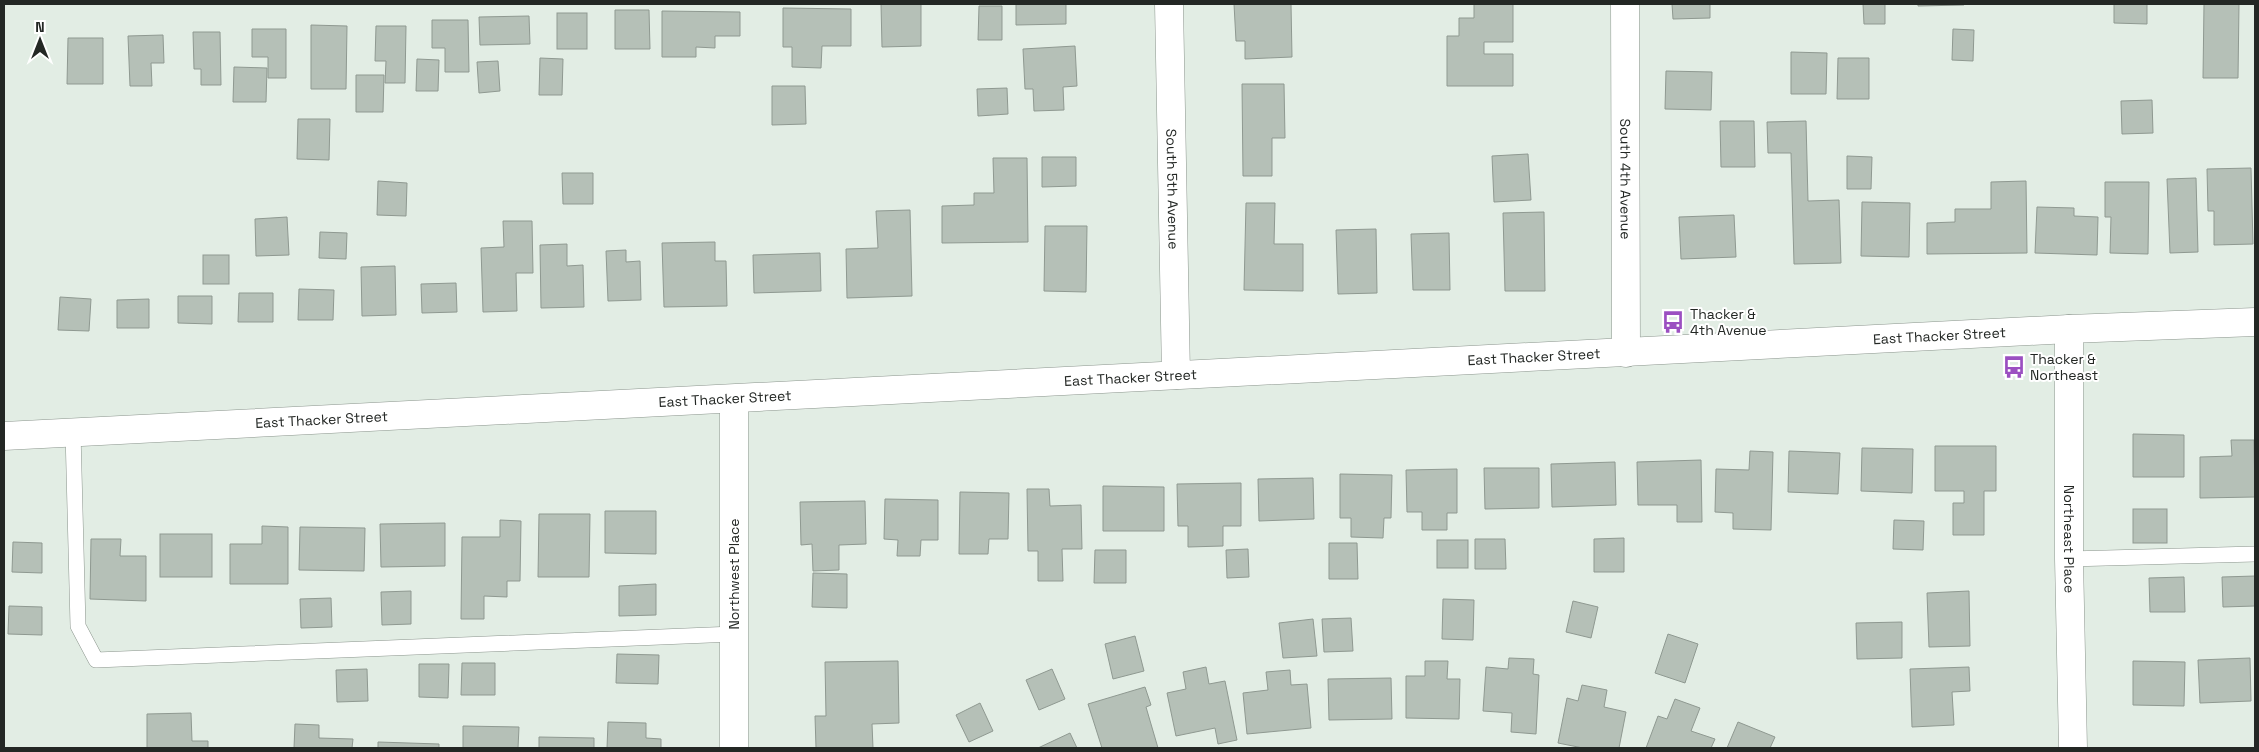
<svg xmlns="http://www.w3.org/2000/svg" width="2259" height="752" font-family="'Space Grotesk',sans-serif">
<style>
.building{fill:#b5c0b7;stroke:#8f9991}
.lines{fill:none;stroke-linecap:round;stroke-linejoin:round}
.lane-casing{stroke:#8b958d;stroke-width:16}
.street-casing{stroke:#8b958d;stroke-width:29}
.secondary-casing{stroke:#8b958d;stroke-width:29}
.lane{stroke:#fff;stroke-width:15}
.street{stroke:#fff;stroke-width:28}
.secondary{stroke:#fff;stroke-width:28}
.labels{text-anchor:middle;stroke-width:4;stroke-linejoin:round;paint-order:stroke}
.street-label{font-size:14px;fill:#232724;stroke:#fff}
.poi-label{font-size:14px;fill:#232724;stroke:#fff;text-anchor:start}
</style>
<rect width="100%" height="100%" fill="#e2ede4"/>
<g class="building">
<polygon points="881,4 921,4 921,46 882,47"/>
<polygon points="1016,4 1066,4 1066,24 1016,25"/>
<polygon points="1234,4 1291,4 1292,57 1245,59 1245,41 1236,41"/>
<polygon points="1474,4 1513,4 1513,42 1484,42 1484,54 1513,54 1513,86 1447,86 1447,36 1459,36 1459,18 1474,18"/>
<polygon points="1672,4 1710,4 1710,18 1673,19"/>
<polygon points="1850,4 1885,4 1885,24 1864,24 1863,4"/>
<polygon points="1918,4 1964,4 1964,5 1918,6"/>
<polygon points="2114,4 2147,4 2147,24 2114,23"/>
<polygon points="2204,4 2239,4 2238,78 2203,78"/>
<polygon points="979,6 1002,6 1002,40 978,40"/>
<polygon points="783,8 851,9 851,46 822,46 821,68 792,67 792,47 783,47"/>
<polygon points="615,10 649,10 650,49 615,49"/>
<polygon points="662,11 740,12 740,36 715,36 715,48 696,47 696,57 662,57"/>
<rect x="557" y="13" width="30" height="36"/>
<polygon points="529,16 530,44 480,45 479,17"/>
<polygon points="432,20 468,20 469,72 445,72 445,48 432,48"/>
<polygon points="311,25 347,26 346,89 311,89"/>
<polygon points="376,26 406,26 405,83 385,83 386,61 375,61"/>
<polygon points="252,29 286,29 286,78 268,78 268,57 252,57"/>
<polygon points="1953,29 1974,30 1973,61 1952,60"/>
<polygon points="193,32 220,32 221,85 201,85 201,69 194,69"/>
<polygon points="163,35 164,63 151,63 152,86 130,86 128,36"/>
<polygon points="68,38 103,38 103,84 67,84"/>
<polygon points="1075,46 1077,86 1063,87 1064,110 1034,111 1033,89 1025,89 1023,49"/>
<polygon points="1791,52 1827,53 1826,94 1791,94"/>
<polygon points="540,58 563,59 562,95 539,95"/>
<polygon points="1838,58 1869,58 1869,99 1837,99"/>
<polygon points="417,59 439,60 438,91 416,91"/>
<polygon points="498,61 500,91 479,93 477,62"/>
<polygon points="234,67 267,68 266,102 233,102"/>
<polygon points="1666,71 1712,72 1711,110 1665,109"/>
<polygon points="356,75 384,75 383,112 356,112"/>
<polygon points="1242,84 1284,84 1285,138 1272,138 1272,176 1243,176"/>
<polygon points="772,86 805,86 806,124 772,125"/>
<polygon points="1007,88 1008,114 978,116 977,89"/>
<polygon points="2152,100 2153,133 2122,134 2121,101"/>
<polygon points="298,119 330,119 329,160 297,159"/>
<polygon points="1720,121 1754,121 1755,167 1721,167"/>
<polygon points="1806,121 1808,201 1839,200 1841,263 1794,264 1791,153 1768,153 1767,122"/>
<polygon points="1528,154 1531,200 1494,202 1492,156"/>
<polygon points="1847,156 1872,157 1871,189 1847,189"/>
<polygon points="1042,157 1076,157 1076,186 1042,187"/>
<polygon points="993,158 1027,158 1028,242 942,243 942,206 974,205 974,193 994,193"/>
<polygon points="2251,168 2253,244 2214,245 2214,211 2208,211 2207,169"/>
<polygon points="562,173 593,173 593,204 563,204"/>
<polygon points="2196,178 2198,252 2170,253 2167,179"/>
<polygon points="378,181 407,183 406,216 377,215"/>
<polygon points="2026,181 2027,253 1927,254 1927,223 1955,222 1955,209 1991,209 1991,182"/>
<polygon points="2105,182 2149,182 2148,254 2110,253 2111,217 2105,217"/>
<polygon points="1862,202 1910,203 1909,257 1861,256"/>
<polygon points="1246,203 1275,203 1274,244 1303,244 1303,291 1244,290"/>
<polygon points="2037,207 2074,208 2074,216 2098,217 2097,255 2035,253"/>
<polygon points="910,210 912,296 847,298 846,249 878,248 876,211"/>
<polygon points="1544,212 1545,291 1505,291 1503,213"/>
<polygon points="1734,215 1736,257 1681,259 1679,217"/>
<polygon points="287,217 289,255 256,256 255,219"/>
<polygon points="503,221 532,221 533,273 516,273 517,311 483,312 481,248 504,247"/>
<polygon points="1045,226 1087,226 1086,292 1044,291"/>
<polygon points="1376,229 1377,293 1338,294 1336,230"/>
<polygon points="320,232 347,233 346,259 319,258"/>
<polygon points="1449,233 1450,290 1413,290 1411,234"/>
<polygon points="715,242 715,261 726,261 727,306 664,307 662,243"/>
<polygon points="567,244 567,266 583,265 584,307 541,308 540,245"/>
<polygon points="626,250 626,262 640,261 641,300 608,301 606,251"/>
<polygon points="820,253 821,291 754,293 753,255"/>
<rect x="203" y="255" width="26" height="29"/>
<polygon points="395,266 396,315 362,316 361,267"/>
<polygon points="456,283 457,312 422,313 421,284"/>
<polygon points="299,289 334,290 333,320 298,320"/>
<polygon points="239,293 273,293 273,322 238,322"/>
<polygon points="178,296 212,296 212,324 178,323"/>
<polygon points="60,297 91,299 89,331 58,330"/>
<polygon points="149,299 149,328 117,328 117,300"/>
<polygon points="2133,434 2184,435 2184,477 2133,477"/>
<polygon points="2231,440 2254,440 2255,497 2200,498 2200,457 2232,456"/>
<polygon points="1935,446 1996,446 1996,491 1984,491 1984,535 1953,535 1953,503 1964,503 1964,491 1935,491"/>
<polygon points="1862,448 1913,449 1912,493 1861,491"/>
<polygon points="1750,451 1773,452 1771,530 1733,529 1733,513 1715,512 1716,469 1749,470"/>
<polygon points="1789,451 1840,453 1838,494 1788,492"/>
<polygon points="1701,460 1702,522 1677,522 1677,505 1638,505 1637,462"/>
<polygon points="1615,462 1616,505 1552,507 1551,464"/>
<polygon points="1484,468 1539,468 1539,508 1485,509"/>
<polygon points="1457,469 1457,513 1447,513 1447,530 1422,530 1422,512 1407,512 1406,470"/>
<polygon points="1340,474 1392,475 1391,518 1384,518 1383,538 1351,537 1351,518 1340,518"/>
<polygon points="1313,478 1314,519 1259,521 1258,479"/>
<polygon points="1241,483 1241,526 1223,526 1223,546 1188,547 1188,526 1178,526 1177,484"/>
<polygon points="1103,486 1164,487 1164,531 1103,531"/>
<polygon points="1027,489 1049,489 1050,506 1081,505 1082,549 1062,549 1063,581 1038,581 1038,551 1028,551"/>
<polygon points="960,492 1009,493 1008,539 989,539 988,554 959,554"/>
<polygon points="885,499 938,500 938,540 921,540 920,556 897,556 898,540 884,539"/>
<polygon points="865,501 866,544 839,545 839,570 813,571 812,544 801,545 800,502"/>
<rect x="2133" y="509" width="34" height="34"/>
<polygon points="605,511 656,511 656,554 605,553"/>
<polygon points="539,514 590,514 589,577 538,577"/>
<polygon points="500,520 521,521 520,581 507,581 507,597 484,596 484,619 461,619 462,537 500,537"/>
<polygon points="1894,520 1924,521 1923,550 1893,549"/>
<polygon points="445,523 445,566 381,567 380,524"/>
<polygon points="262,526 288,527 288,584 230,584 230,544 262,544"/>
<polygon points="300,527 365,528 364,571 299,570"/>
<rect x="160" y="534" width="52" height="43"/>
<polygon points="1624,538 1624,572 1594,572 1594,539"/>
<polygon points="91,539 121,539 120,556 146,556 146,601 90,599"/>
<polygon points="1475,539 1505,539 1506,569 1475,569"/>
<rect x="1437" y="540" width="31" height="28"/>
<polygon points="13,542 42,543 42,573 12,572"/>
<polygon points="1329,543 1357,543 1358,579 1329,579"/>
<polygon points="1248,549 1249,577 1227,578 1226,550"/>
<polygon points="1095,550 1126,550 1126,583 1094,583"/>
<polygon points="813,573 847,574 847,608 812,607"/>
<polygon points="2255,576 2255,606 2223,607 2222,577"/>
<polygon points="2184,577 2185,612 2150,612 2149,578"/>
<polygon points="656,584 656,615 619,616 619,586"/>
<polygon points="411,591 411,624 382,625 381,592"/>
<polygon points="1969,591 1970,646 1929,647 1927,593"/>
<polygon points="331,598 332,627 301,628 300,599"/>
<polygon points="1443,599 1474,600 1473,640 1442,639"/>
<polygon points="1573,601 1598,607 1591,638 1566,632"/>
<polygon points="9,606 42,607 42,635 8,634"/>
<polygon points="1351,618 1353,651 1324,652 1322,619"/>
<polygon points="1313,619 1317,656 1283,658 1279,623"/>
<polygon points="1902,622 1902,658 1857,659 1856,623"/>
<polygon points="1668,634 1698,644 1685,683 1655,673"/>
<polygon points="1135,636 1144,671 1113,679 1105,644"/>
<polygon points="617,654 659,655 658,684 616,683"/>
<polygon points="1509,658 1534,659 1533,674 1539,675 1536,734 1511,732 1512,713 1483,711 1486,667 1508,669"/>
<polygon points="2250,658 2251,701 2200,703 2198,660"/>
<polygon points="898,661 899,723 872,724 873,748 816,748 815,716 826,716 825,662"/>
<polygon points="1425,661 1448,661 1447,679 1460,679 1459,719 1406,718 1406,676 1425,676"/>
<polygon points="2133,661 2185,662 2184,706 2133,705"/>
<polygon points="462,663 495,663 495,695 461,695"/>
<polygon points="419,664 449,664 448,698 419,697"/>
<polygon points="1206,667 1209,684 1225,681 1237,740 1218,744 1215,728 1176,736 1167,693 1186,689 1183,672"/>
<polygon points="1969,667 1970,691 1952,692 1954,725 1912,727 1910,669"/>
<polygon points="367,669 368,701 337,702 336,670"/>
<polygon points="1052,669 1065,699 1039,710 1026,680"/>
<polygon points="1290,670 1291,685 1307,684 1311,728 1247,734 1243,693 1268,690 1266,672"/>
<polygon points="1391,678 1392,719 1329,720 1328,679"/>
<polygon points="1582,685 1607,690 1604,707 1626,712 1619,748 1583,748 1558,743 1567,698 1578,701"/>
<polygon points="1145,687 1151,705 1146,707 1158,748 1102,748 1088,704"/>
<polygon points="1675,699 1700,708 1691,731 1715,739 1711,748 1646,748 1658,716 1667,719"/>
<polygon points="980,703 993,731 969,742 956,715"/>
<polygon points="191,713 192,741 208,741 208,748 147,748 147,714"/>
<polygon points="608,722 646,723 646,738 661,739 661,748 607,748"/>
<polygon points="1738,722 1775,737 1770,748 1727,748"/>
<polygon points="295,724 319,725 319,738 353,739 352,748 294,748"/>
<polygon points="463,726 519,727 518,748 463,748"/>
<polygon points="1070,733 1077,748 1038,748"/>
<polygon points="539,737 594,738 594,748 539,748"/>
<polygon points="378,742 439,744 439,748 378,748"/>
</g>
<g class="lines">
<defs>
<g id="lane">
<polyline points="73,432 78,626 96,660 734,634"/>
<polyline points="2069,559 2255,554"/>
</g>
<g id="street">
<path id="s1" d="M1169,4L1176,375"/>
<path id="s2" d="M1625,4L1626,353"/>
<path id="s3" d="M2069,329V559L2073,748"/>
<polyline points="734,399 734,748"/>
</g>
<g id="secondary">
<path id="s4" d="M4,436L2069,329L2255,322"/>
</g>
</defs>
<use href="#lane" class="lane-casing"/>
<use href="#street" class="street-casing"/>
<use href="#secondary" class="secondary-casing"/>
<use href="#lane" class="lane"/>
<use href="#street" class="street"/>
<use href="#secondary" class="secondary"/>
</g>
<defs>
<symbol id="bus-bare" viewBox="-9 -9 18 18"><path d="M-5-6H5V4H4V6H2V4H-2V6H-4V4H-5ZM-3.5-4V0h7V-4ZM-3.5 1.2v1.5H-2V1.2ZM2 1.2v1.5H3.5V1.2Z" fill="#9b4fc1" stroke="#fff" stroke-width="2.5" paint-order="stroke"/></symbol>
</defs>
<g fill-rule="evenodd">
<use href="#bus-bare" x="1657" y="306" width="32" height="32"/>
<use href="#bus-bare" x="1998" y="351" width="32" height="32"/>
</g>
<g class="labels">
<g class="street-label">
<text dy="5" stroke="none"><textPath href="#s2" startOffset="175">South 4th Avenue</textPath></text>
<text dy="5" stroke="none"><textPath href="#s1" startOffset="185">South 5th Avenue</textPath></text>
<text dy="5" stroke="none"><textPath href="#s4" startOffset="1938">East Thacker Street</textPath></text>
<text dy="5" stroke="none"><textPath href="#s4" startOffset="1532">East Thacker Street</textPath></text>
<text dy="5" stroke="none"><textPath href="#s4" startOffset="1128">East Thacker Street</textPath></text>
<text dy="5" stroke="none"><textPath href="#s4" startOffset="722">East Thacker Street</textPath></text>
<text dy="5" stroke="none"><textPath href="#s4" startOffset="318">East Thacker Street</textPath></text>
<text dy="5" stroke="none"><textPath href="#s3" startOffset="210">Northeast Place</textPath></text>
<text transform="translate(734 574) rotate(-90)" y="5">Northwest Place</text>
</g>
<g class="poi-label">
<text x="1690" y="319">Thacker &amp;<tspan x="1690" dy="16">4th Avenue</tspan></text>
<text x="2030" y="364">Thacker &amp;<tspan x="2030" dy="16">Northeast</tspan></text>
</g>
</g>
<rect width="2259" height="752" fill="none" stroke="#232724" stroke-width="10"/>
<g transform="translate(40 40)" stroke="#ffffff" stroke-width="4" paint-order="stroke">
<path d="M0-4L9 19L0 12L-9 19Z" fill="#232724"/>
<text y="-8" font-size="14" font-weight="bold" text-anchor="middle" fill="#232724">N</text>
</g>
</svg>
